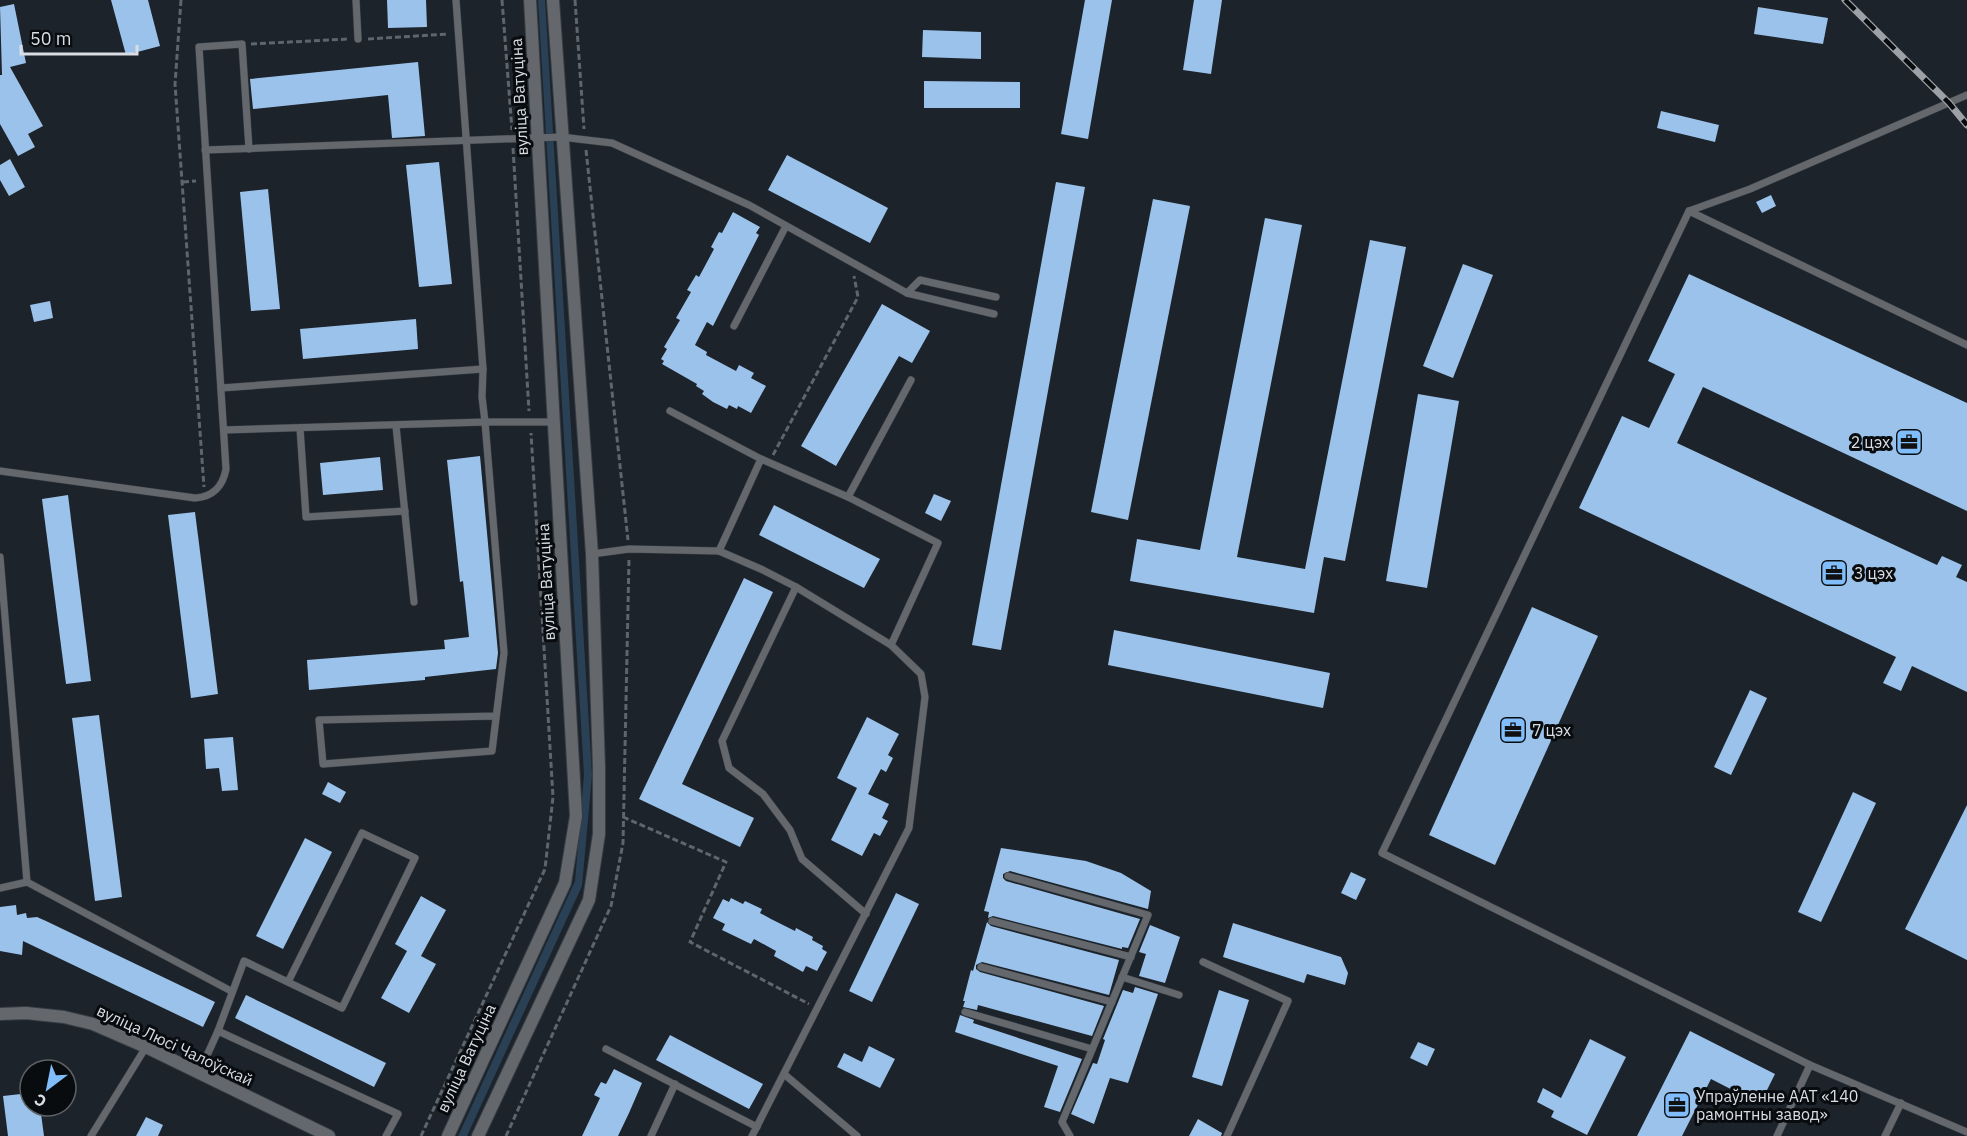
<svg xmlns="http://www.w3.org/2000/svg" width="1967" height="1136" font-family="'IBM Plex Sans',sans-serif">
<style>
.green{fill:#2a4055}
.building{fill:#9bc2ea}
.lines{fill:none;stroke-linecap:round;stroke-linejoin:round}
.service-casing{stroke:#373d44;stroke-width:8}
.tertiary-casing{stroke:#373d44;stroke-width:14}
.path{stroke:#5f656c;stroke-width:3;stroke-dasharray:6 3;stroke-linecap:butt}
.service{stroke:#64686c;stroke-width:7}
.tertiary{stroke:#64686c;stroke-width:12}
.rail-casing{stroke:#9ca1a7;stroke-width:7}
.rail{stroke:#090c0f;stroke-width:4.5;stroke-dasharray:14;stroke-linecap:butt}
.labels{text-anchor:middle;stroke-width:6;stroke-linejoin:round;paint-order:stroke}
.street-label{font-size:16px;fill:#dadee4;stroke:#090c0f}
.poi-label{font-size:16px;fill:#dadee4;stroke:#090c0f;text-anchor:start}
</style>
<rect width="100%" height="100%" fill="#1c232a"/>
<polygon class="green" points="538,0 545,0 592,775 582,886 467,1136 458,1136 575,881 584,775"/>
<g class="building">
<polygon points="111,0 148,0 160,46 126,55"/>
<polygon points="387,0 426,0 427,27 388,28"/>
<polygon points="1085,0 1112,0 1088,139 1061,134"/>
<polygon points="1194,0 1222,0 1211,74 1183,70"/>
<polygon points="14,4 26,63 10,67 43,126 28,134 35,147 18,156 0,124 0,75 2,75 0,7"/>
<polygon points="1758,7 1828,18 1823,44 1754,34"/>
<polygon points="923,30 981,32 981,59 922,57"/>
<polygon points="418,62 425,136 392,138 388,95 253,109 250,79"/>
<polygon points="924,81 1020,82 1020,108 924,108"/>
<polygon points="1661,111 1719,125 1715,142 1657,128"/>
<polygon points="787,155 888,208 870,243 768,190"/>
<polygon points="10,159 25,187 9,196 0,180 0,165"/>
<polygon points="439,162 452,284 419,287 406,165"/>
<polygon points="1056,182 1085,187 1001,650 972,645"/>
<polygon points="268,189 280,309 251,311 240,192"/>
<polygon points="1771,195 1776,206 1762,213 1756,202"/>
<polygon points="1153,199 1190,206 1128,520 1091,512"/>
<polygon points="733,212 760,227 756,233 759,235 713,326 707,322 695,345 707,352 706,355 736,371 739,365 754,373 751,378 766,386 751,413 738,406 737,409 729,405 727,409 713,402 702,394 704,391 696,386 697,384 662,364 664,361 661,359 667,349 664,347 680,320 676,318 691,292 687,290 696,275 699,277 714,249 711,247 719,232 722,233"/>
<polygon points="1265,218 1302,225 1237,557 1305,569 1370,240 1406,247 1345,561 1324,557 1314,613 1130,581 1137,539 1200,550"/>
<polygon points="1463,264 1493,275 1453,378 1423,366"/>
<polygon points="1689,274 1967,403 1967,511 1703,387 1677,443 1937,565 1942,556 1962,565 1956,577 1967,582 1967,692 1912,666 1901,691 1883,683 1896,657 1579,508 1622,416 1649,428 1675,374 1648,361"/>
<polygon points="50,301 53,318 34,322 30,305"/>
<polygon points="882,304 930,331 912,363 899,356 836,466 801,446"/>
<polygon points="416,319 418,349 303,359 300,329"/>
<polygon points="1418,394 1459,401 1427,588 1386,581"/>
<polygon points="480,456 498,653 496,669 425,677 425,680 309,690 307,660 445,649 444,640 469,637 463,581 460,582 447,460"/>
<polygon points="380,457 383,490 323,495 320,463"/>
<polygon points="934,494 951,501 941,521 925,513"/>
<polygon points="68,495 91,681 66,684 42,499"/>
<polygon points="774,505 880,559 864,588 759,535"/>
<polygon points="195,512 218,694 191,698 168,515"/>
<polygon points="744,578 773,592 682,784 754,818 740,847 639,799"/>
<polygon points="1532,607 1598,636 1495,865 1429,835"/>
<polygon points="1114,630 1330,673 1323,708 1108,665"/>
<polygon points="1750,690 1767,698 1731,775 1714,767"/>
<polygon points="99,715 122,897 95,901 72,718"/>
<polygon points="867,717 899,734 888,755 893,758 886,772 881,769 868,794 889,804 882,818 888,821 880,836 874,833 862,856 831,840 857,788 837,778"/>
<polygon points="233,737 238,790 222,791 219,768 206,769 204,739"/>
<polygon points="328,782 346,792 340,803 322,794"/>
<polygon points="1853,792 1876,803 1821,922 1798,912"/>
<polygon points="1967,805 1967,960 1905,929"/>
<polygon points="305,838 332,852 283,949 256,936"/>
<polygon points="1001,848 1086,861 1121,873 1151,891 1148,909 1010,871 1003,874 1003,878 1006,881 1140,919 1128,948 1122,947 1122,949 993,916 988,918 989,912 984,911"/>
<polygon points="1351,872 1366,879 1356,900 1341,893"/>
<polygon points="896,893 919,904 872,1002 849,991"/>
<polygon points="421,896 446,910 421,956 436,964 409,1013 381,998 407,951 395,944"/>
<polygon points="731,898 743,904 745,901 762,909 760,913 771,919 795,931 796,928 813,937 812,940 823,946 822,949 827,952 817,971 806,966 803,972 774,956 776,951 754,939 751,944 722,930 725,924 713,918 723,899 729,902"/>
<polygon points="16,905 17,915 26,913 27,918 37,917 46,921 215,1002 203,1027 23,941 22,955 0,951 0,907"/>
<polygon points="987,922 991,926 1119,960 1109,995 982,962 976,965 976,969 980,972 1104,1006 1092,1036 978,1005 977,1010 963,1007 965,1001 963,1001 971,970 973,971"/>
<polygon points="1233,923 1341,957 1348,973 1345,985 1307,974 1304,983 1223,957"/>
<polygon points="1150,925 1180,937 1165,983 1139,976 1146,954 1139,952"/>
<polygon points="1135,987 1158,994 1128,1083 1110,1078 1094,1124 1071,1114 1093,1063 1097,1064 1105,1040 1103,1039 1123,990 1133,993"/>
<polygon points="1219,990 1249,1000 1222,1086 1192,1077"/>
<polygon points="246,995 386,1063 374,1087 235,1018"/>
<polygon points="960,1015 974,1020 973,1023 1082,1059 1060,1112 1044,1107 1058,1066 955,1032"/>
<polygon points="1690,1031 1775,1074 1760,1104 1711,1079 1682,1136 1637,1136"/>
<polygon points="670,1035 763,1084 749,1109 656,1060"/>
<polygon points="1590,1039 1626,1057 1587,1135 1551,1117 1554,1111 1537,1102 1543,1088 1561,1098"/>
<polygon points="1418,1042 1435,1049 1427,1066 1410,1058"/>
<polygon points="869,1046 895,1059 880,1088 837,1067 844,1053 862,1062"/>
<polygon points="614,1069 642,1083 629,1113 618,1136 582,1136 600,1098 594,1095 601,1082 606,1084"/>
<polygon points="30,1093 30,1106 40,1106 44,1136 8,1136 3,1096"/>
<polygon points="146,1117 163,1125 158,1136 136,1136"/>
<polygon points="1198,1119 1222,1133 1221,1136 1189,1136"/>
</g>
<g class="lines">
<defs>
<g id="service">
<polyline points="356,0 358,39"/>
<polyline points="1967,95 1750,189 1689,211 1382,853 1810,1065 1967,1132"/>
<polyline points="205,150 561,137 612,143 749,205 907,293 994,314"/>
<polyline points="1689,211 1967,345"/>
<polyline points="907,293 920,280 996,297"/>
<polyline points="734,326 786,226"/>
<polyline points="221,388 483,369"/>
<polyline points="670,411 761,459 848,497 938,543 891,645 921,674 925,697 909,828 752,1136"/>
<polyline points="396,426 414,602"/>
<polyline points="300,428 306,517 405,511"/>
<polyline points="224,430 485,422 482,397 483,369 456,0"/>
<path d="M0,471L195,498C213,497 223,486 226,469L199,47L242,44L249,149"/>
<polyline points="848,497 911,380"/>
<polyline points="719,551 761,459"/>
<polyline points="592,554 629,549 719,551 763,570 796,587 891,645"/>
<polyline points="0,557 27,882"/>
<polyline points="796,587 722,741 729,768 763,794 790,830 802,859 866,914"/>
<polyline points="496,716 319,720 323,764 492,751 504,653 485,422 553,422"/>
<polyline points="1008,876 1148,915 1062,1122 1070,1136"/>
<polyline points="0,888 27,882 231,991"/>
<polyline points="992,921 1131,957"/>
<polyline points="1203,962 1288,1001 1227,1136"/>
<polyline points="981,967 1112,1002"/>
<polyline points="1122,977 1179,995"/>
<polyline points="965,1012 1092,1049"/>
<polyline points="218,1031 398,1114 386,1136"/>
<polyline points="606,1049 757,1127"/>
<polyline points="199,1073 218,1031 244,961 342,1008 415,858 362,833 288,982"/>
<polyline points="784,1074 857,1136"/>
<polyline points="91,1136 146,1047"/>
<polyline points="651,1136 675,1084"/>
<polyline points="1777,1136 1810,1065"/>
<polyline points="1885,1136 1901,1103"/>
</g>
<g id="tertiary">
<polyline points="0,1014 26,1013 64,1017 93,1024 146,1047 329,1136"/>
<polyline points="448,1136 565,883 576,816 530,0"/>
<polyline points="478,1136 589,900 599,834 599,768 592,554 553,0"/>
</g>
</defs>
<use href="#service" class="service-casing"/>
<use href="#tertiary" class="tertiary-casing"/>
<g class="path">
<polyline points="181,0 175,84 204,487"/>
<polyline points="502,0 512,130"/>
<polyline points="575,0 584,129"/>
<polyline points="368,39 448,34"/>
<polyline points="251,44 349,39"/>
<polyline points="513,148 529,411"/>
<polyline points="586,150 628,540"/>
<polyline points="183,182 196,181"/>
<polyline points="773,455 858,297 854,276"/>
<polyline points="623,817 726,862 690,942 809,1004"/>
<polyline points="421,1136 545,869 553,797 531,433"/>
<polyline points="506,1136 611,906 623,843 629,559"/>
</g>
<use href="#service" class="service"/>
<use href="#tertiary" class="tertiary"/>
<defs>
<polyline id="rail" points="1845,0 1949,103 1967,125"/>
</defs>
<use href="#rail" class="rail-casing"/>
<use href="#rail" class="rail"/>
</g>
<defs>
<symbol id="office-square" viewBox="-11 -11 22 22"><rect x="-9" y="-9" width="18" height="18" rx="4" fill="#80bdfa" stroke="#090c0f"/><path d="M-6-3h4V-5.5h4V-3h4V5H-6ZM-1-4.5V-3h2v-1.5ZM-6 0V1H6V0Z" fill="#111"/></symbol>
</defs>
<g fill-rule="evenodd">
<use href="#office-square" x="1894" y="427" width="30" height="30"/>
<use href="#office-square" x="1819" y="558" width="30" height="30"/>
<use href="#office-square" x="1498" y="715" width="30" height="30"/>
<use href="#office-square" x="1662" y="1090" width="30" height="30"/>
</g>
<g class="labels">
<g class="street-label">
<text transform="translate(519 97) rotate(-93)" y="6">вуліца Ватуціна</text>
<text transform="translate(546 582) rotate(-93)" y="6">вуліца Ватуціна</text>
<text transform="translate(175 1045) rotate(25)" y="6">вуліца Люсі Чалоўскай</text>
<text transform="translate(466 1058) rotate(-65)" y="6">вуліца Ватуціна</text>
</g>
<g class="poi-label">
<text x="1890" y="448" text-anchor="end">2 цэх</text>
<text x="1854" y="579">3 цэх</text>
<text x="1532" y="736">7 цэх</text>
<text x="1696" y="1102">Упраўленне ААТ «140<tspan x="1696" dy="18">рамонтны завод»</tspan></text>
</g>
</g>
<g transform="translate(48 1088) rotate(212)"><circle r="28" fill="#090c0f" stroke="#5d6064" stroke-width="1.5"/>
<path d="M0-4.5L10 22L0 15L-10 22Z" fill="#80bdfa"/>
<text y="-9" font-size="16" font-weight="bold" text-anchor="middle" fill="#dadee4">С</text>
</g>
<path d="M21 45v9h116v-9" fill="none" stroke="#dadee4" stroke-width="3"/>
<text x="30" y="45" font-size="18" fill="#dadee4" stroke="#090c0f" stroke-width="4.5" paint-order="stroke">50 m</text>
</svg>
